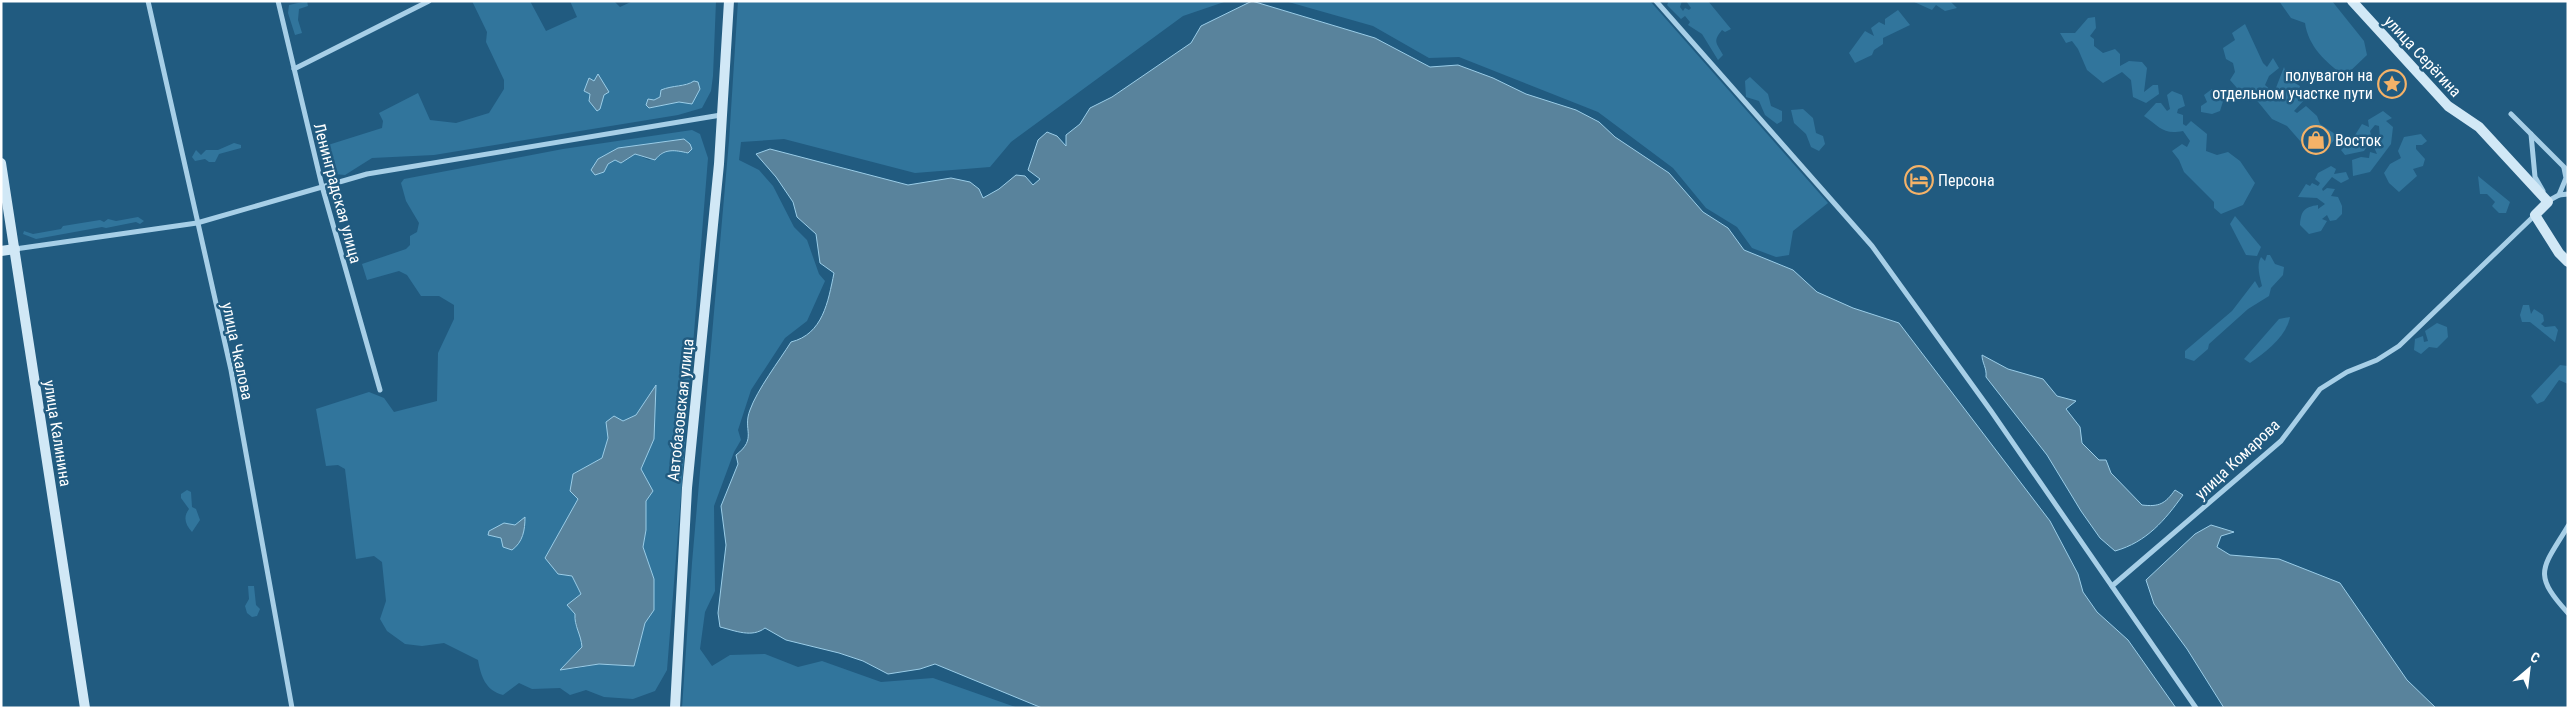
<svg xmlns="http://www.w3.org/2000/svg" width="2569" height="709" font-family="'Roboto Condensed',sans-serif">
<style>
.green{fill:#31759c;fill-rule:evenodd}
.water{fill:#59839c;stroke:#9acde8}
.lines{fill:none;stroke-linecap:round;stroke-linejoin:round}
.street{stroke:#a7cfe7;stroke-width:5}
.secondary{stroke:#d1e8f6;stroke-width:10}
.labels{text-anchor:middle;stroke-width:5;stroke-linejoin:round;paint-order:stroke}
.street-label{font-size:16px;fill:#fff;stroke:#215b80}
.poi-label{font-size:16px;fill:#fff;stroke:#215b80;text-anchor:start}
</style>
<rect width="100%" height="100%" fill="#215b80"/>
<g class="green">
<polygon points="307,1 308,6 299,9 298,20 302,33 295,35 288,13 289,5"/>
<path d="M472,1H530L546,31L577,17L570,1H614L620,7L633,1H716L713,76L711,91L702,108L678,115L434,155L372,158L345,175L334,174L328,145L382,128L383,121L379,113L418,93L430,120L456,123L489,113L504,89V80L486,42L487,32ZM598,74C605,88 606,97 597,110L589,101L590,94L584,91L589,79L594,81ZM690,83L692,103L679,101L649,108L654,100L660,97L661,90Z"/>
<polygon points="738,1 1227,1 1183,16 1011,142 990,167 915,173 784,139 741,142 739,160 759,170 773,186 794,227 807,240 819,274 825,281 807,321 785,338 751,390 738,430 741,440 734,452 714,506 715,591 705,612 700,649 712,666 730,655 765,654 798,667 822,661 881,682 933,678 1018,708 682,708 692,563 729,141"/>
<polygon points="1285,1 1650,1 1828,203 1793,231 1789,255 1776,257 1752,248 1737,227 1706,208 1673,168 1598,112 1459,57 1429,58 1373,26"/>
<path d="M1669,1H1682L1680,7L1683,11L1685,8L1689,10L1691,8L1686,1H1708L1731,29L1725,32L1722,30C1712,42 1717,43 1723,55L1718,60L1702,34L1688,25L1690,22L1685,16L1681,19L1667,5Z"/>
<polygon points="1912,1 1950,1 1957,8 1945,11 1936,5 1932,10"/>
<path d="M2279,1H2332L2364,41L2367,55L2345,76C2326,63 2308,46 2305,23L2291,18Z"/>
<polygon points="1898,10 1910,25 1883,38 1883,44 1874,50 1872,55 1855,63 1849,53 1865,31 1874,36 1871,28 1879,22 1885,25 1885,19"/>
<polygon points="2095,17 2096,28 2090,36 2094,39 2094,46 2103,53 2115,49 2120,54 2120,66 2129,61 2142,62 2147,68 2144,92 2153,85 2158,85 2159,94 2146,103 2133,97 2131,80 2122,72 2103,83 2087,70 2078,49 2072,41 2066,43 2060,33 2075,33 2088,18"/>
<polygon points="2245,24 2263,63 2267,67 2273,58 2279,68 2269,76 2265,85 2274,93 2284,67 2288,79 2300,86 2299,92 2307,97 2294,111 2297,113 2306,106 2317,116 2320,124 2338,136 2329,146 2322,139 2318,141 2312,137 2301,142 2287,126 2272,119 2250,92 2237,88 2230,80 2235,72 2233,63 2226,59 2223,48 2235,40 2232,33"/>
<polygon points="1750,77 1768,94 1771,106 1782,111 1782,121 1777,124 1765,115 1759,101 1746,97 1745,81"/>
<polygon points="2212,89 2219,90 2224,98 2220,111 2212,114 2201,112 2201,106 2207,102 2204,95"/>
<path d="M2172,91L2182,95L2185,106L2178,109L2177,113L2183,115V124L2186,126L2191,121L2207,134L2206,151L2217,155L2228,152L2240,161L2255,183L2243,205L2221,214L2214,208V202L2184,172L2179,160L2172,151L2182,144L2187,147L2190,141L2183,131C2163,135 2160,127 2144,116L2156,103H2161L2167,111L2170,109L2167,95Z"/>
<polygon points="1803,109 1813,118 1816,133 1823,136 1825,144 1819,151 1811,147 1806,134 1794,123 1791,110"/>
<polygon points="2383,111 2392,118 2386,121 2393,127 2391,144 2370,172 2353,176 2352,160 2361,157 2369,158 2370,152 2377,154 2373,145 2380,139 2379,126 2375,125 2370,131 2372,139 2364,151 2345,155 2341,150 2352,140 2362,124 2369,127 2368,120"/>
<path d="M692,130L700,134L708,158L667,670L655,691L633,699L604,697L586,690L570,695L560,688L532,689L519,683L503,695C485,690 481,676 478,660L444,643L422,646L405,644L387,631L380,619L386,601L382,562L374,556L356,559L345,469L338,465L326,466L316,409L369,392L384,398L394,412L437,401L438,353L454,319V305L439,296H421L407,275L399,271L367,280L362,264L406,249L410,245V236L417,232L419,223L406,201L401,183L404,179L563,149ZM684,139L679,151L671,150L649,160L635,154L622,163L615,160L608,164L604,172L595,175L598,159L618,148ZM655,386L654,439L640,469L653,491L646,501V530L643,547L654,579V610L645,623L634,666L599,664L573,669H561L582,647L581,636L575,624L582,595L572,576L545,558L578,499L573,474L602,458L608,438L623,421L636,415Z"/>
<polygon points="2421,134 2427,141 2422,145 2416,145 2416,149 2425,159 2423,166 2413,169 2417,176 2399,192 2389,183 2384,173 2390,164 2401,158 2398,151 2404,137"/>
<polygon points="234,143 241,145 241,148 219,154 215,162 209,162 205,159 195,161 192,157 196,150 201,155 206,150 218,150"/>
<path d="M2331,166L2336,169L2334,174L2346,172L2349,179L2341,183L2332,177L2322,189L2323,191L2327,188L2335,189L2331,196L2338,197L2342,206V214L2336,220L2330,221L2327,215L2322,219L2327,221L2321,231L2309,234L2300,225C2301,211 2304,207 2318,205V209L2325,204L2317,198L2298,197L2306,184L2310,186L2312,183L2318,186L2320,183L2315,179L2318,173Z"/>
<polygon points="2478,176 2510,202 2506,213 2499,213 2492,206 2495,202 2487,194 2480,194"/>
<polygon points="2235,216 2261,247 2257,256 2246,255 2230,224"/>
<polygon points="138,217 144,221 140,224 136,222 106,228 102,227 36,239 23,234 24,231 33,234 61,229 63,226 100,220 104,222 108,219 116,221"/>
<path d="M2267,255H2270L2275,264L2284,267L2283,275L2271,288L2269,296L2248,309L2209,344L2208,349L2194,361L2185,358V351L2232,311L2255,281L2259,288L2262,286C2260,277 2256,265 2261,257L2265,261Z"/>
<polygon points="2523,305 2529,305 2531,314 2534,309 2543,315 2544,321 2541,324 2545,327 2555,326 2558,330 2555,342 2530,322 2522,322 2520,315"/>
<path d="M2290,317C2286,337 2267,351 2250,363L2244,359L2279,319Z"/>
<polygon points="2437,323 2447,327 2448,337 2437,348 2429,347 2421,354 2414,350 2415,339 2423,336 2424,342 2428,341 2425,331"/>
<polygon points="2560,365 2568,366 2568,384 2559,380 2544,401 2537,404 2531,396"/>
<path d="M187,490L191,492L192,507L196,509L200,520L192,532C185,524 183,517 189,509L181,498V494Z"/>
<polygon points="248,586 254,586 256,605 260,609 257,616 252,617 247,613 245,606 249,599"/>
</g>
<g class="water">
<path d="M1252,1L1375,38L1430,67L1458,65L1493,78L1526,94L1576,110L1599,122L1615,137L1669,173L1703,212L1728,228L1744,250L1793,270L1817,292L1853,308L1899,323L2050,521L2078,574L2083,592L2097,612L2128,640L2176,708H1042L935,664L920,669L888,674L863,661L839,653L786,640L765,628C752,638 736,631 720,627L718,613L726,545L721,506L738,464L736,455C758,438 742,430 750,410C757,390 779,361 791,342C823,334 828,302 834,273L820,263L816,234L797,217L793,202L776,177L756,154L770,149L908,185L951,178L970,182L979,189L983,198L999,189L1016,175L1025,176L1033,185L1040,179L1028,170L1038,140L1047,132L1057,136L1066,146V135L1080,124L1090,108L1112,97L1191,43L1201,26Z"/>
<polygon points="598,74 609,92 604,95 600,109 597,111 589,101 590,94 584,91 589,78 594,81"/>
<path d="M694,81L698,82L700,89L692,104L679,102L649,108L646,105L648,99L654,100L660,97L661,90C673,85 685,87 694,81Z"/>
<path d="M684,139L690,144L692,149L688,153C675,150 664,148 655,160L635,154L621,163L615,160L608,164L604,172L595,175L591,170L598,159L618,148Z"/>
<path d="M1982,355L2008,369L2043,379L2057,396L2076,401L2066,409L2080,427L2082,443L2099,460H2106L2111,473L2142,505C2159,507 2165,504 2175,490L2183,495C2165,520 2147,542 2115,551L2100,538L2081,511L2047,455L1986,377C1987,368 1982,363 1982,355Z"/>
<path d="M656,385L654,439L641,469L653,491L646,501V530L643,547L654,579V610L645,623L634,666L599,664L560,670L582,647C581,634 574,626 575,614L567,605L581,594L572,576L558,574L545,558L578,499L570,491L573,474L602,458L608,438L606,422L614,416L623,421L636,415Z"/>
<path d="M525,517C525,530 523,542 512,550L503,547L501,538L488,535L489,531L504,523L515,525Z"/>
<polygon points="2211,525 2234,532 2221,536 2217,547 2230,555 2279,559 2340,583 2407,680 2436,708 2224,708 2187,649 2154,604 2146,580 2195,534"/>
</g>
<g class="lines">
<g class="street">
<polyline points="148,1 231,370 292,708"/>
<polyline points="278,1 322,186 380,390"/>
<polyline points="1656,1 1872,246 1991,411 2196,708"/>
<polyline points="294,69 429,1"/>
<polyline points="2511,114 2568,171"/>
<polyline points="2531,134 2535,177 2543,191"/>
<polyline points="2559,195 2566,178 2564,168"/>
<polyline points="2548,201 2559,195 2568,194"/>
<polyline points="15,249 197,223 367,174 721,115"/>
<path d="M2568,526C2543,568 2531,573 2568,613"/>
<polyline points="2112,586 2281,441 2320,389 2347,372 2377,360 2399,346 2535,215"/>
</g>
<g class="secondary">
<polyline points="2352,1 2448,106 2479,127 2548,202 2535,215 2559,253 2568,262"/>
<polyline points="1,163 85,708"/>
<polyline points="1,251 15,249"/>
<polyline points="675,708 687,488 719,164 729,1"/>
</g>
</g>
<defs>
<symbol id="sight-ring" viewBox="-11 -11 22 22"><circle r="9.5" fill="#215b80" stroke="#f4b268" stroke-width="1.5"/><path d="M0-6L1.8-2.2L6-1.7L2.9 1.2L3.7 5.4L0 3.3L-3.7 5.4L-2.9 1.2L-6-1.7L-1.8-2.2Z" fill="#f4b268"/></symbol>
<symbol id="shop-ring" viewBox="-11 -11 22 22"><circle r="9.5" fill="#215b80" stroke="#f4b268" stroke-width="1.5"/><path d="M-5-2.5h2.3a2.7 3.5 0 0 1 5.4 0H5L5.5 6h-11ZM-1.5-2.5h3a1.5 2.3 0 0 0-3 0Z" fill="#f4b268"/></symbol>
<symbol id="hotel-ring" viewBox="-11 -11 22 22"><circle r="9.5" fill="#215b80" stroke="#f4b268" stroke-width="1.5"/><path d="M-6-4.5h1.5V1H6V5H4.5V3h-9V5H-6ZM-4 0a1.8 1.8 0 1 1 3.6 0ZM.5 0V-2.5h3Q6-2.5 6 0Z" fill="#f4b268"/></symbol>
</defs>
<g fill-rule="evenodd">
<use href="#sight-ring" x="2376" y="68" width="32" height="32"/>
<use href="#shop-ring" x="2300" y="124" width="32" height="32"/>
<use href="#hotel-ring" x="1903" y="164" width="32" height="32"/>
</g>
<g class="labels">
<g class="street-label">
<text transform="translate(2423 56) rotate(47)" y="6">улица Серёгина</text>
<text transform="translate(338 193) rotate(75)" y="6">Ленинградская улица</text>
<text transform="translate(238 351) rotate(78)" y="6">улица Чкалова</text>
<text transform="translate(680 410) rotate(-84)" y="6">Автобазовская улица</text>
<text transform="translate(58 433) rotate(81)" y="6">улица Калинина</text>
<text transform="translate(2237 459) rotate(-43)" y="6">улица Комарова</text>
</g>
<g class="poi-label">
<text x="2373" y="81" text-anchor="end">полувагон на<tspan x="2373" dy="18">отдельном участке пути</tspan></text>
<text x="2335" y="146">Восток</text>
<text x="1938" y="186">Персона</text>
</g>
</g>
<rect width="2569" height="709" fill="none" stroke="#ffffff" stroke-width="5"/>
<g transform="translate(2529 669) rotate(28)" stroke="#215b80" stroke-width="4" paint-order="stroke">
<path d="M0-4L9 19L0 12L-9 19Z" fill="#ffffff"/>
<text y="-8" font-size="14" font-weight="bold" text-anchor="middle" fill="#ffffff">С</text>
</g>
</svg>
